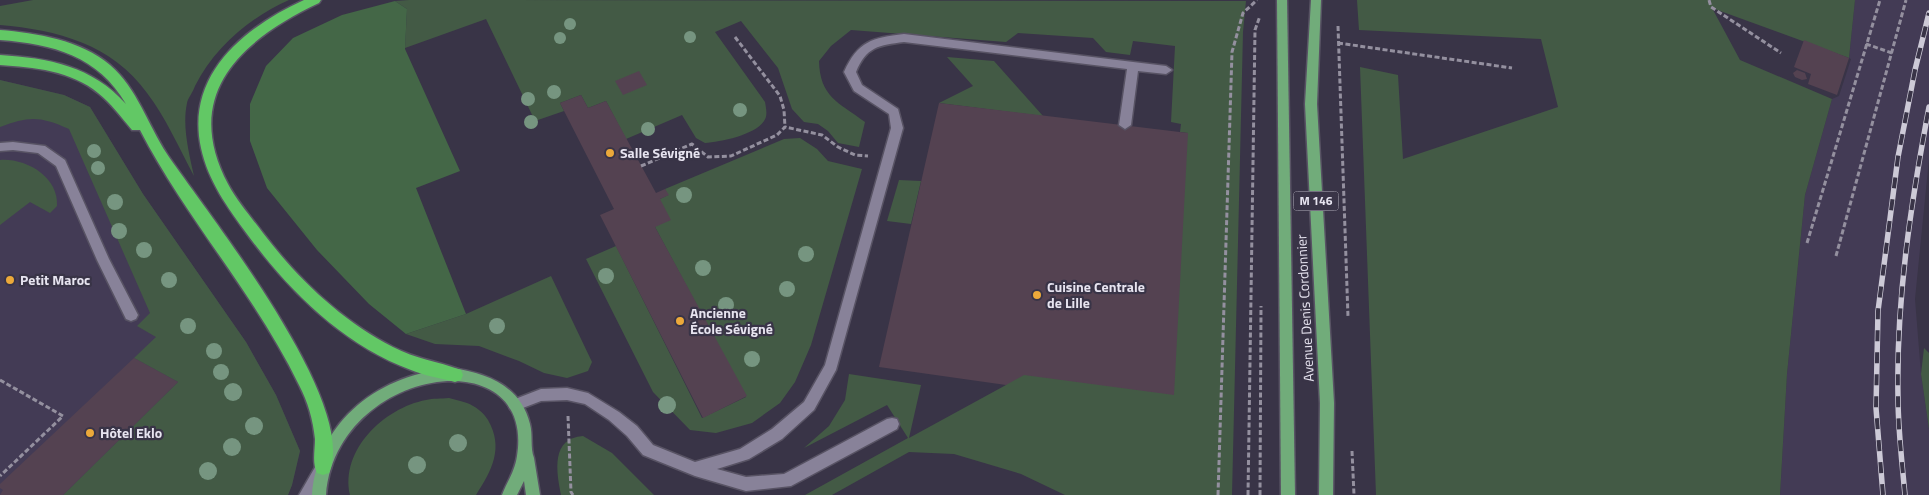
<svg xmlns="http://www.w3.org/2000/svg" width="1929" height="495" font-family="'Titillium Web',sans-serif">
<style>
.built{fill:#433b55}
.green{fill:#435a45}
.forest{fill:#446747}
.building{fill:#544251}
.lines{fill:none;stroke-linecap:round;stroke-linejoin:round}
.lane-casing{stroke:#585364;stroke-width:3}
.street-casing{stroke:#585364;stroke-width:3}
.primary-casing{stroke:#585364;stroke-width:3}
.highway-casing{stroke:#585364;stroke-width:3}
.path{stroke:#94909f;stroke-width:3;stroke-dasharray:5 2.5;stroke-linecap:butt}
.lane{fill:#888299;fill-rule:evenodd}
.street{fill:#888299;fill-rule:evenodd}
.primary{fill:#71ac7a;fill-rule:evenodd}
.highway{fill:#62c865;fill-rule:evenodd}
.rail-casing{stroke:#cdcad7;stroke-width:5.5}
.rail{stroke:#393447;stroke-width:4;stroke-dasharray:11;stroke-linecap:butt}
.tree{fill:#769580}
.poi-dot{fill:#eca93a;stroke:#393447;stroke-width:2}
.labels{text-anchor:middle;stroke-width:4.5;stroke-linejoin:round;paint-order:stroke}
.shield{fill:#393447;stroke:#b3afbd;stroke-width:1}
.shield-label{font-size:12px;font-weight:bold;fill:#e7e4f0}
.poi-label{font-size:14px;font-weight:bold;fill:#e7e4f0;stroke:#393447;text-anchor:start}
.street-label{font-size:14px;fill:#e7e4f0;stroke:#393447}
</style>
<rect width="100%" height="100%" fill="#393447"/>
<g class="built">
<polygon points="1855,0 1929,0 1929,159 1915,299 1921,374 1929,429 1929,495 1780,495 1787,374 1805,195 1832,99 1839,96 1851,59 1849,58"/>
<polygon points="0,80 64,95 90,107 143,194 246,342 276,395 300,451 292,485 288,495 0,495"/>
</g>
<g class="green">
<path d="M33,0H289C249,18 215,47 195,86C193,92 188,98 187,103C182,127 189,153 194,176C179,148 166,118 147,93C112,44 57,30 0,25V6Z"/>
<path d="M409,0L1246,1L1243,32L1232,495H1065L1021,474L954,454L909,452L832,495H805L908,438L887,405L804,448L829,426L845,400L849,374L921,385L909,438L1006,385L1188,133L1180,132L1181,124L1171,122L1175,46L1133,41L1130,55L1106,52L1093,38L1018,33L1006,42L851,30L831,46L819,61C820,97 838,102 865,122L859,147L838,143L828,131L818,124L804,122L792,109L778,68L741,21L715,32L765,102C766,108 768,116 764,121C755,135 720,142 705,143L696,138L682,115L626,139L606,101L588,108L581,95L560,103L564,111L535,121L486,19L405,48L407,9L395,1Z"/>
<polygon points="1357,0 1855,0 1849,58 1712,8 1740,60 1832,99 1805,195 1787,374 1780,495 1376,495 1360,67 1398,75 1403,159 1558,107 1541,39 1359,30"/>
<polygon points="947,57 994,61 1043,116 939,103 973,86"/>
<path d="M0,80L64,95L90,107L143,194L246,342L276,395L300,451L292,485L288,495H63L178,382L134,358L156,337L137,326L150,313L69,129C40,116 29,116 0,127Z"/>
<polygon points="800,138 817,149 828,161 862,169 811,345 795,382 780,403 752,423 716,433 690,430 653,392 586,259 616,246 702,418 746,397 655,227 660,199 668,195 665,189 784,139"/>
<path d="M0,160C26,158 59,177 57,206L50,213L30,202L0,225Z"/>
<polygon points="899,180 921,181 911,224 887,221"/>
<polygon points="551,276 592,362 588,371 567,378 544,373 519,361 479,346 435,344 406,334 466,314"/>
<polygon points="1924,348 1929,353 1929,429 1921,374"/>
<path d="M449,398C455,400 462,401 467,403C475,406 484,413 488,420C504,448 492,470 476,495H350C340,450 384,408 426,400C433,398 441,399 449,398Z"/>
<path d="M583,436L612,453L654,495H561C556,471 551,438 583,436Z"/>
</g>
<polygon class="forest" points="395,1 407,9 405,49 460,171 416,188 466,314 406,334 369,304 317,250 267,188 250,141 250,104 266,66 293,38 342,15"/>
<g class="building">
<polygon points="1804,40 1849,58 1837,95 1808,84 1811,74 1794,67"/>
<polygon points="1797,70 1805,73 1807,79 1802,80 1795,77 1793,73"/>
<polygon points="639,71 647,85 623,95 615,81"/>
<polygon points="581,95 588,108 606,101 656,193 665,189 669,195 660,199 671,220 655,227 747,396 703,418 600,215 614,209 560,103"/>
<polygon points="939,103 1188,133 1174,395 1024,375 1006,385 879,367"/>
<polygon points="134,358 178,382 63,495 0,495 3,490 0,488 0,484"/>
</g>
<g class="lines">
<defs>
<g id="lane">
<path d="M904,34L1166,66L1172,70L1166,74L1138,71L1131,125L1125,129L1119,125L1127,69L904,42C879,45 866,47 856,72L862,85L898,109L903,128L836,370L814,410L782,439L749,459L717,469L746,477L784,474L887,419L892,418L897,419L899,424L897,429L791,486L746,491L695,476L643,455L627,436L609,420L585,404L567,400L541,401L515,411L510,409L508,405L510,401L541,389L567,388L588,393L619,412L637,426L653,445L695,462L740,449L772,429L804,402L825,365L891,128L889,114L854,91L844,72C858,41 872,38 904,34Z"/>
<polygon points="13,142 45,146 65,160 109,259 138,315 136,319 131,321 126,319 97,260 56,166 38,153 13,150 0,151 0,143"/>
</g>
<polygon id="street" points="323,460 328,462 330,467 314,495 299,495 318,462"/>
<g id="primary">
<polygon points="1277,0 1287,0 1295,495 1281,495"/>
<polygon points="1311,0 1321,0 1317,104 1334,403 1333,495 1319,495 1320,403 1305,104"/>
<path d="M452,368C487,373 521,386 530,424C533,435 530,448 534,458L540,495H526L524,481L517,495H502C507,482 515,471 517,456C536,337 336,367 326,495H312C318,419 381,374 452,368Z"/>
</g>
<g id="highway">
<path d="M304,0H321L319,3C243,39 180,93 228,184C237,201 251,217 263,233C298,279 342,321 393,347C416,359 437,361 461,370L463,375L461,380L455,382C440,378 425,376 411,370C343,345 289,291 247,234C228,208 208,181 201,148C185,74 245,27 304,0Z"/>
<path d="M0,30C36,33 81,40 110,65C137,88 148,125 167,154C207,213 360,403 329,473L323,475L317,473C312,463 315,450 315,439C313,420 308,402 299,385C255,294 186,219 140,130H132C121,117 111,103 98,93C72,71 33,67 0,65V55C49,58 92,66 126,104C98,56 53,44 0,40Z"/>
</g>
</defs>
<use href="#lane" class="lane-casing"/>
<use href="#street" class="street-casing"/>
<use href="#primary" class="primary-casing"/>
<use href="#highway" class="highway-casing"/>
<g class="path">
<polyline points="1709,0 1711,7 1781,53"/>
<polyline points="1338,26 1348,317"/>
<polyline points="735,37 780,96 784,110 785,127"/>
<polyline points="1338,43 1512,68"/>
<polyline points="1866,44 1892,53"/>
<polyline points="641,166 692,144 708,157 731,156 777,135 785,127 822,135 838,147 855,155 868,156"/>
<polyline points="1807,243 1880,0"/>
<polyline points="1836,256 1906,0"/>
<polyline points="0,380 63,416 0,476"/>
<polyline points="568,416 571,492 573,495"/>
<polyline points="1352,451 1354,495"/>
<polyline points="1218,495 1232,52 1243,13 1257,0"/>
<polyline points="1248,495 1255,30 1260,16"/>
<polyline points="1260,495 1261,306"/>
</g>
<use href="#lane" class="lane"/>
<use href="#street" class="street"/>
<use href="#primary" class="primary"/>
<use href="#highway" class="highway"/>
<defs>
<g id="rail">
<polyline points="1883,495 1876,408 1878,311 1898,157 1915,70 1929,13"/>
<path d="M1905,495C1902,462 1898,430 1898,397C1896,299 1911,203 1929,107"/>
</g>
</defs>
<use href="#rail" class="rail-casing"/>
<use href="#rail" class="rail"/>
</g>
<g class="tree">
<circle cx="570" cy="24" r="6"/>
<circle cx="690" cy="37" r="6"/>
<circle cx="560" cy="38" r="6"/>
<circle cx="554" cy="92" r="7"/>
<circle cx="528" cy="99" r="7"/>
<circle cx="740" cy="110" r="7"/>
<circle cx="531" cy="122" r="7"/>
<circle cx="648" cy="129" r="7"/>
<circle cx="94" cy="151" r="7"/>
<circle cx="98" cy="168" r="7"/>
<circle cx="684" cy="195" r="8"/>
<circle cx="115" cy="202" r="8"/>
<circle cx="119" cy="231" r="8"/>
<circle cx="144" cy="250" r="8"/>
<circle cx="806" cy="254" r="8"/>
<circle cx="703" cy="268" r="8"/>
<circle cx="606" cy="276" r="8"/>
<circle cx="169" cy="280" r="8"/>
<circle cx="787" cy="289" r="8"/>
<circle cx="726" cy="305" r="8"/>
<circle cx="188" cy="326" r="8"/>
<circle cx="497" cy="326" r="8"/>
<circle cx="214" cy="351" r="8"/>
<circle cx="752" cy="359" r="8"/>
<circle cx="221" cy="372" r="8"/>
<circle cx="233" cy="392" r="9"/>
<circle cx="667" cy="405" r="9"/>
<circle cx="254" cy="426" r="9"/>
<circle cx="458" cy="443" r="9"/>
<circle cx="232" cy="447" r="9"/>
<circle cx="417" cy="465" r="9"/>
<circle cx="208" cy="471" r="9"/>
</g>
<g class="poi-dot">
<circle cx="610" cy="153" r="5"/>
<circle cx="10" cy="280" r="5"/>
<circle cx="1037" cy="295" r="5"/>
<circle cx="680" cy="321" r="5"/>
<circle cx="90" cy="433" r="5"/>
</g>
<g class="labels">
<rect class="shield" x="1293.5" y="191.5" width="45" height="19" rx="4"/>
<g class="shield-label">
<text x="1316" y="205">M 146</text>
</g>
<g class="poi-label">
<text x="620" y="158">Salle Sévigné</text>
<text x="20" y="285">Petit Maroc</text>
<text x="1047" y="292">Cuisine Centrale<tspan x="1047" dy="16">de Lille</tspan></text>
<text x="690" y="318">Ancienne<tspan x="690" dy="16">École Sévigné</tspan></text>
<text x="100" y="438">Hôtel Eklo</text>
</g>
<g class="street-label">
<text transform="translate(1305 308) rotate(-93)" y="5">Avenue Denis Cordonnier</text>
</g>
</g>
</svg>
